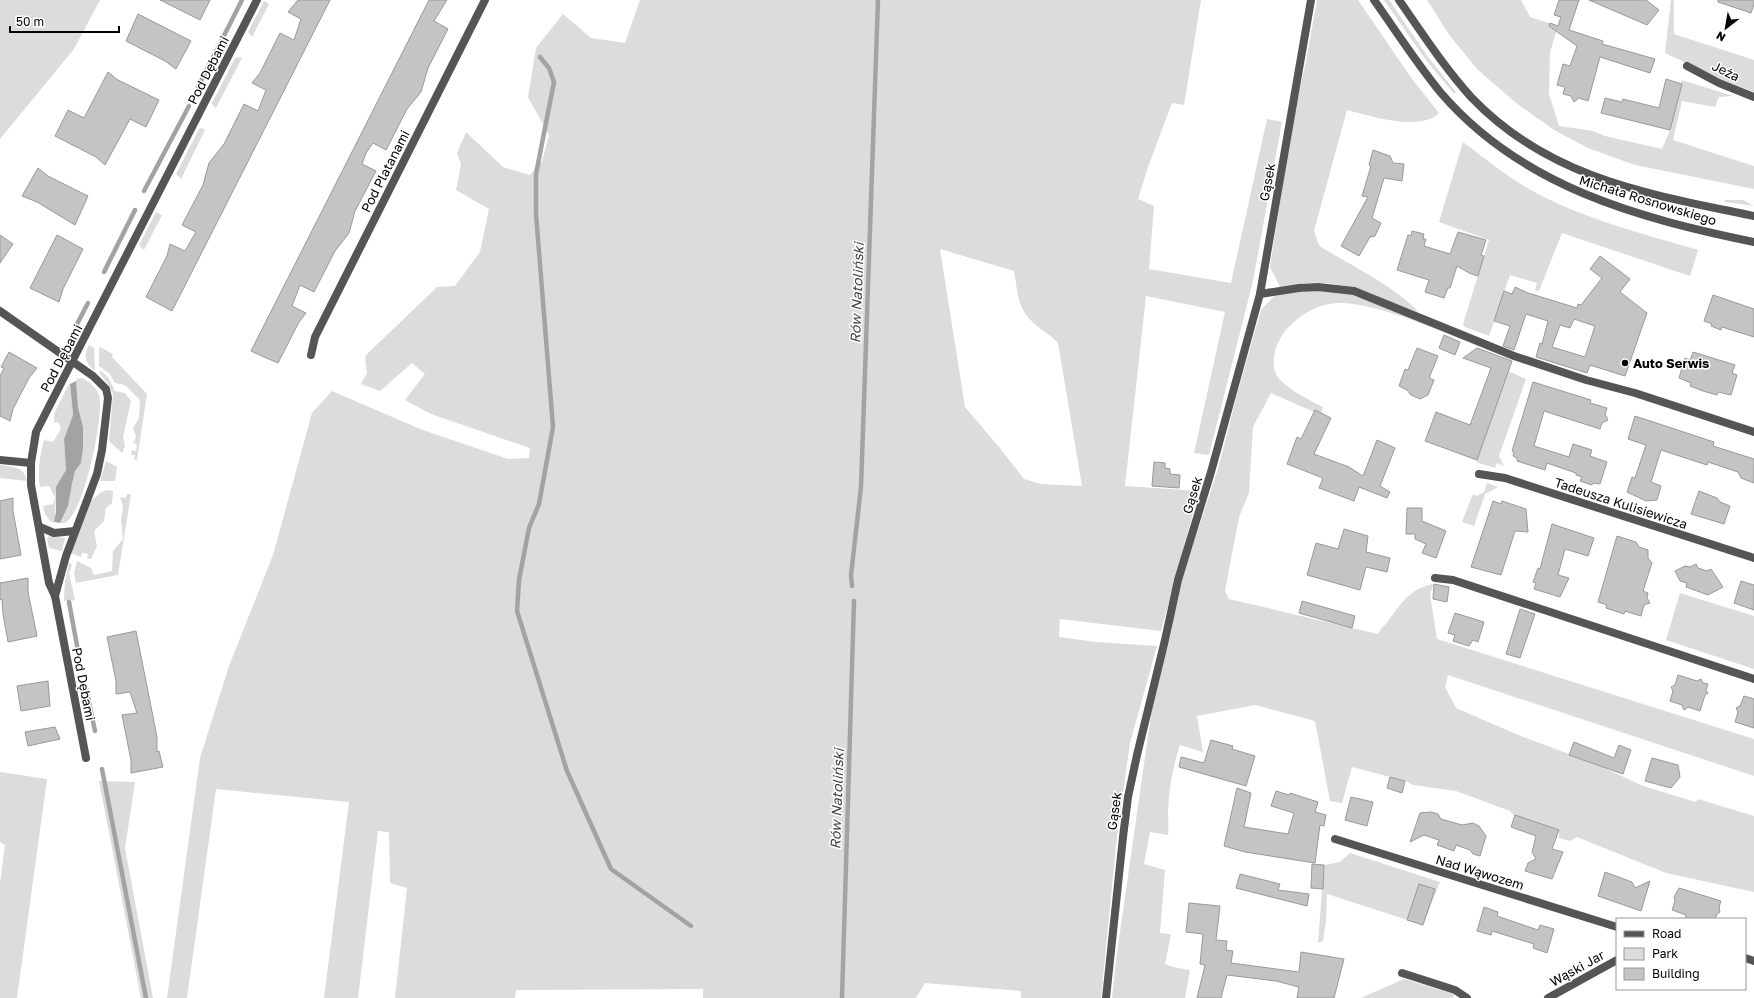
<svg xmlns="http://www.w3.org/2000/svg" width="1754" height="998" font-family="'Golos Text',sans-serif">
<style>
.green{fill:#dcdcdc;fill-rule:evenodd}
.water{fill:#a3a3a3}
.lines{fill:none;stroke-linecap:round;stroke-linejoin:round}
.stream{stroke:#a3a3a3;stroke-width:4.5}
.building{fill:#c4c4c4;stroke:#999;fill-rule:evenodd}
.minor{stroke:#555;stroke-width:8}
.tertiary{stroke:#555;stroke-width:8}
.poi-dot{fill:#000;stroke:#fff;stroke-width:1.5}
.labels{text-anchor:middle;stroke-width:3;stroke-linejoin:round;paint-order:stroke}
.street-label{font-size:13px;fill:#000;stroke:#fff}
.poi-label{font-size:13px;font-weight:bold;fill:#000;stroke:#fff;text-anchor:start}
.water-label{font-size:14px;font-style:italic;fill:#444;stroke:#fff}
</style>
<rect width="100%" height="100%" fill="#fff"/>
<g class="green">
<polygon points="0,0 100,0 74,49 0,139"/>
<path d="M640,0H1201L1184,105L1172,103L1148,167L1138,199L1154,206L1149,269L1231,283L1267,119L1282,122L1253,281L1209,455L1194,453L1225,312L1146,296L1125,486L1199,491L1161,631L1060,619L1059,637L1096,642L1157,646L1130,743L1117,836L1101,998H1021V991L925,983L916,998H703V989L516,990L515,998H395L407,888L390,883L389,832L378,831L358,998H324L349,802L216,789L187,998H167L200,758L229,666L273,555L312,413L332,391L420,429L508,459L529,458L530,448L431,414L405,400L425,374L412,363L380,391L361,384L367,373L365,356L437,287L455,286L480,252L489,209L456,190L461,164L457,153L466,132L503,167L530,175L542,161L549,135L528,97L536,48L563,14L591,38L625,43ZM940,249L1014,271C1018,293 1017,310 1036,325C1044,332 1051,335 1058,343L1082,486L1041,484L1024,479L999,447L965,407Z"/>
<path d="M1317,0H1358L1412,79L1439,113C1420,132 1371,116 1347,110L1314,231L1318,243L1321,247C1355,268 1391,284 1419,312C1383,301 1350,281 1310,283C1300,283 1290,286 1280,287L1270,267L1293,119L1305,66Z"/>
<polygon points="1384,0 1389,0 1428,57 1456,92 1454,94 1426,60"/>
<polygon points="1427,0 1521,0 1530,17 1558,26 1550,52 1549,94 1559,126 1593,131 1605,136 1662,149 1670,130 1682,80 1733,96 1719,97 1715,107 1682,101 1673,140 1754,166 1754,189 1635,165 1588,148 1554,130 1515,102 1478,70 1450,36"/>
<polygon points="1671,0 1674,0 1674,34 1754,60 1754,92 1721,79 1665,53"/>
<polygon points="264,1 269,4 252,37 248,32"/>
<polygon points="238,57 242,58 216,108 213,106 212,103 235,58"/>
<polygon points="202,128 205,130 181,179 176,174 199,129"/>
<path d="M1463,142C1487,160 1511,180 1538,194C1588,220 1644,234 1698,250L1690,276L1562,233L1539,291L1535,290L1537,283L1510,275L1489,336L1465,327L1463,324L1489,240L1439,222Z"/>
<polygon points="1725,200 1743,200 1754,206 1725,202"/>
<polygon points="156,212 162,215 144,250 139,245"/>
<path d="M1320,290L1349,292L1445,331L1444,332C1416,321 1370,303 1339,303C1307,303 1266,336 1275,372C1279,385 1311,401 1323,407L1321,413L1315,410L1314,412L1271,393L1253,427L1249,493L1239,517L1225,591L1229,599L1378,634C1381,627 1385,626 1389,620C1401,603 1412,587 1434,584L1430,594L1437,639L1754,739V776L1448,675L1445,687L1456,708L1523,737L1596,764L1643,786L1696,802L1698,799L1754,816V892L1666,873L1577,837L1570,841L1559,838V830L1515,817L1510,811L1456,791L1413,785L1406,781L1352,767L1342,803L1330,801L1315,721L1255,705L1197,716L1203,752L1180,745C1173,766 1169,788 1168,810C1168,819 1169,827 1168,835L1150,832L1144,864L1165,870L1160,933L1171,934L1165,964L1173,967L1190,970L1185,998H1112L1116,960L1153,701L1170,638L1178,590L1218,469L1238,391L1261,310L1276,294Z"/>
<path d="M89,345L94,348L95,371C85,363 83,356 89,345Z"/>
<polygon points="100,347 113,354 112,357 147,394 137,460 134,460 135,455 131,455 132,450 136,451 137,444 133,443 136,437 133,428 139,418 140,400 125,385 115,383 110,374 99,366 99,350"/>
<polygon points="100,370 108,377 115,391 125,393 131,401 123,437 125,446 122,453 109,441 113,394 107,382 100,374"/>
<polygon points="1508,371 1526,379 1499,456 1504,466 1497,463 1495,468 1476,462"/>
<path d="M82,378C90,382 96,387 99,395C105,414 83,518 64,523H60L68,506L72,484L75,471L81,463L83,449V427L78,407L76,381L77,379Z"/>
<path d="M69,384H70L73,415L64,439L66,470L56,490L55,518L54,522H51L45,514L43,506L53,504L55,497L49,486L40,487C37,471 40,456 44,440L53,442L61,429L59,423L54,422V414Z"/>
<polygon points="106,461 117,467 115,481 100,481"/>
<path d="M0,465C13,467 24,466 27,481L0,478Z"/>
<polygon points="1487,483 1498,487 1485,494 1474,526 1462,522 1473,494 1477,496 1484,492"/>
<polygon points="106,490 113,491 112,503 106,508 104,521 94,531 97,546 91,559 87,559 88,554 82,553 81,557 71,553 91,501 100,493"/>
<polygon points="127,494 131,494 118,575 76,583 74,573 77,561 91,568 94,575 112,571 113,551 123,539 121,522 123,506 120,497 126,498"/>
<polygon points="49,536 65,538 62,551 49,548 47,538"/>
<polygon points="69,562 72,565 69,573 75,600 64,601 65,582"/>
<polygon points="1680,593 1754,616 1754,669 1666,640"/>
<polygon points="0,772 47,779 17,998 0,998 0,883 5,845 0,842"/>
<polygon points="99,781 135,782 125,848 153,998 141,998"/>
<polygon points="1350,853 1440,882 1423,925 1327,894 1326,921 1323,941 1318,943 1324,865 1340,862"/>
<polygon points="1404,979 1454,994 1453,998 1361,998"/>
</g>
<polygon class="water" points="76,381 78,407 83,427 83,449 81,463 75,471 72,484 68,506 60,523 54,522 56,512 56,487 66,470 64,439 73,415 70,384"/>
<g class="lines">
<g class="stream">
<polyline points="540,57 549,68 554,82 536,174 536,214 553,427 539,504 529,528 519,580 517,611 567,771 611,869 691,926"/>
<polyline points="198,87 242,0"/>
<polyline points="144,191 189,106"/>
<polyline points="104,272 135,210"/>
<polyline points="77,324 88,303"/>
<polyline points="852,586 851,575 861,487 878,0"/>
<polyline points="69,602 78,651"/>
<polyline points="86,688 95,731"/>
<polyline points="102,769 146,998"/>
<polyline points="842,998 854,601"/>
</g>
</g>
<g class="building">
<polygon points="160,0 210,0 200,20"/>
<polygon points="298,0 330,0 172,311 146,297 167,256 170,244 185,251 196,232 182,225 203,185 209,163 224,144 244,104 258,111 266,90 252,83 260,73 280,33 294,40 301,19 288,12"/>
<polygon points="429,0 447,0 434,21 448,29 428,68 421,92 407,109 386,150 373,143 366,153 362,164 376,171 355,211 349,233 335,251 314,292 300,285 292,306 306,313 299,322 278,363 264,357 251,351"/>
<polygon points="1559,0 1579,0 1569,30 1603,41 1602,44 1655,59 1650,73 1600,57 1588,101 1579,98 1574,102 1571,96 1563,94 1565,87 1557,85 1563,64 1570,66 1577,46 1549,26 1550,23 1558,26 1561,17 1554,15"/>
<polygon points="1589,0 1646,0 1659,10 1647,25"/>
<polygon points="1718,0 1754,0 1754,4 1751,13 1718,2"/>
<polygon points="138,14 191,41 176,69 165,61 126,41"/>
<polygon points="108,72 118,80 159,100 146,127 130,119 105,165 96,157 55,136 68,110 84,118"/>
<polygon points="1666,79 1682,84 1670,130 1601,113 1605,98 1622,102 1623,99 1659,108"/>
<polygon points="1373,150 1390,156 1393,163 1404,164 1402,181 1384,178 1372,218 1381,223 1375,236 1370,237 1359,256 1341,246 1368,197 1362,196 1371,166 1369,165"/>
<polygon points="38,168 48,176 88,196 75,225 37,202 22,196"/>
<polygon points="1412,231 1424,234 1423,239 1426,239 1424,246 1450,254 1458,232 1486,240 1481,255 1484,256 1478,276 1469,273 1457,266 1450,288 1448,288 1444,298 1425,292 1429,280 1397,270 1408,235 1411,236"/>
<polygon points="0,235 13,244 0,263"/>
<polygon points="57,235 83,249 63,289 59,302 30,288"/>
<path d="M1600,256L1630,279L1620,292L1647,313L1625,376L1590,365L1587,373L1536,357L1540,343L1542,344L1548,321L1526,314L1514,350L1503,346L1510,326L1494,321L1504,291L1512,294L1515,287L1528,293L1577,308L1578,304L1581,305L1602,278L1590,269ZM1574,319L1595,326L1585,357L1552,347L1560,325L1570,328Z"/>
<polygon points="1713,295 1754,309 1754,337 1722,327 1721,330 1711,326 1712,324 1704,321"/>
<polygon points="1444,335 1460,342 1455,355 1439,348"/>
<polygon points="1417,348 1438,356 1429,378 1434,380 1428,395 1420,399 1411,395 1407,390 1399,386 1405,369 1408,370"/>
<polygon points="1477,348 1512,361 1477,460 1425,441 1436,412 1470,425 1491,368 1463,358"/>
<polygon points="9,352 37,368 29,378 13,409 10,421 0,416 0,376 4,368 1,367"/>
<polygon points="1693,352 1735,365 1732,373 1737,375 1731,395 1718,392 1717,395 1703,391 1690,386 1691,383 1679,378 1685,358 1690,360"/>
<polygon points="1533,382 1591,400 1590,403 1607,408 1605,414 1608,420 1602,423 1600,429 1544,411 1534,446 1569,457 1573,444 1592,450 1590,456 1607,462 1600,484 1593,483 1592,485 1580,481 1582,477 1576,475 1576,473 1547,463 1545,470 1517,461 1517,458 1513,456 1514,452 1512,451"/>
<polygon points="1315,410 1331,418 1314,454 1349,467 1363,476 1377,440 1395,448 1380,486 1390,492 1387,498 1359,487 1354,501 1319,488 1323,478 1287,464 1297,437 1301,439"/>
<polygon points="1635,416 1714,442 1713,446 1754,459 1754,483 1741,478 1738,472 1708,462 1707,465 1661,450 1651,482 1661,486 1657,500 1646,501 1627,492 1632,477 1635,478 1646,445 1628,439"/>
<polygon points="1154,462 1165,463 1165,468 1170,469 1170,474 1180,475 1179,488 1152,486"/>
<polygon points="1699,491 1717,498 1720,502 1730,506 1724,524 1691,514"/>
<polygon points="13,498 13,511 21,555 0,559 0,501"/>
<polygon points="1493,501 1501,504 1502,501 1526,509 1528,532 1515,531 1501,575 1471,567"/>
<polygon points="1407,508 1422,508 1422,521 1446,531 1436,558 1422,553 1426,544 1415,539 1415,534 1406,534"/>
<polygon points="1552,524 1594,538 1588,556 1565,549 1558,575 1569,578 1560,597 1534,589 1536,583 1533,582 1538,568 1540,569"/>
<polygon points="1344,529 1368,536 1366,552 1390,558 1387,572 1366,567 1360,590 1307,575 1316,543 1338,549"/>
<polygon points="1617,536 1636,542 1639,547 1648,550 1648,558 1652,563 1643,591 1648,593 1647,598 1650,603 1644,605 1641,616 1625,611 1624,614 1606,608 1607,605 1598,602"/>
<polygon points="1696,564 1698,568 1707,571 1711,569 1723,587 1708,595 1686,587 1687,583 1680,581 1675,571 1685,566 1690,567"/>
<polygon points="28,578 28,592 37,636 8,642 3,614 2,599 0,600 0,583"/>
<polygon points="1741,581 1754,585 1754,610 1734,603"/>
<polygon points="1434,584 1449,587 1447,602 1433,599"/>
<polygon points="1302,601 1355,616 1352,628 1299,613"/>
<polygon points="1520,609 1535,614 1520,658 1506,654"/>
<polygon points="1455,613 1484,622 1478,642 1473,640 1469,646 1453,641 1455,635 1448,633"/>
<polygon points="136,631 157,737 157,752 159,751 163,767 131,773 131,760 122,715 137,713 130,692 116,694 116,681 107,637"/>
<polygon points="1678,675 1697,681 1701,679 1703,683 1708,684 1706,690 1708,693 1705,695 1700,711 1688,707 1684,710 1682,705 1670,701 1673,691 1671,687 1675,685"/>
<polygon points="48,681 50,706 21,711 17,686"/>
<polygon points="1744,696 1754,699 1754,728 1735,722 1738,712 1736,708 1740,706"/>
<polygon points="55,727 60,739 28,746 25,732"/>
<polygon points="1211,740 1233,746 1232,749 1255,756 1246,786 1179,767 1181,757 1204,763"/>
<polygon points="1574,742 1614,758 1619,745 1631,750 1623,774 1569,755"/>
<polygon points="1652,758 1678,765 1680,777 1671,788 1645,781"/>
<polygon points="1390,777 1405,781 1402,793 1387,788"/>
<polygon points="1237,788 1251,793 1244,827 1288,834 1294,813 1271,806 1276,791 1289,795 1290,793 1318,802 1315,812 1326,815 1324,826 1320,825 1315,863 1245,852 1224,846"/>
<polygon points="1351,797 1373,802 1367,826 1345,820"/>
<polygon points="1431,812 1438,814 1441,819 1462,825 1473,823 1479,826 1486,836 1480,856 1473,854 1470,850 1456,845 1454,851 1437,845 1439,840 1424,835 1410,842 1420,813"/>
<polygon points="1515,815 1559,830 1552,849 1563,852 1552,879 1525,871 1528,863 1536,859 1532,852 1536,836 1511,827"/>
<polygon points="1312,864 1324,865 1323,889 1311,888"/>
<polygon points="1605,872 1632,882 1635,888 1650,881 1641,911 1598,896"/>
<polygon points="1240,874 1280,884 1278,890 1309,894 1307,906 1236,888"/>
<polygon points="1419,884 1435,889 1423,925 1407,920"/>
<polygon points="1679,888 1721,901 1719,907 1720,912 1717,914 1715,919 1685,919 1686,915 1672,910 1675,901 1674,897"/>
<polygon points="1189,903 1220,906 1216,940 1227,941 1226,950 1233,951 1231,963 1299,972 1301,952 1344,959 1334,998 1297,998 1299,987 1276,981 1227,975 1221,998 1197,998 1205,965 1200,964 1203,934 1186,932"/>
<polygon points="1484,907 1498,912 1497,916 1538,930 1540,925 1554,929 1547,953 1533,948 1534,944 1492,931 1491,935 1477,931"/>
</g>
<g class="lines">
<g class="minor">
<polyline points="1687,66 1719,83 1754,97"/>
<polyline points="1260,294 1299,288 1318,287 1354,291 1514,356 1586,380 1635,393 1754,432"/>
<polyline points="0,311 93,376 106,389 108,398 102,450 97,474 66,556 55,596"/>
<polyline points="311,355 315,337 485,0"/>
<polyline points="0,460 31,463"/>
<polyline points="1479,474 1505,478 1754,558"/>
<polyline points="40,527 54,533 75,531"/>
<polyline points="1435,578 1453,580 1754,679"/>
<polyline points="86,758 55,596 49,583 31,485 31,463 36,432 257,0"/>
<polyline points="1335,839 1617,927"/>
<polyline points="1745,958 1754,961"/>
<polyline points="1402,973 1455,990 1467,998"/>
<polyline points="1106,998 1123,837 1128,797 1137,755 1165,640 1178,580 1211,472 1260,294 1311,0"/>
<polyline points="1548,998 1617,960"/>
</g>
<g class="tertiary">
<path d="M1374,0C1396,31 1417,64 1441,93C1522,187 1638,218 1754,242"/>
<path d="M1399,0C1422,33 1444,67 1471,97C1549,179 1649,194 1754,216"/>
</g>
</g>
<circle class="poi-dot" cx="1625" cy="363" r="4"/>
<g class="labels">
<g class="street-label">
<text transform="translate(208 70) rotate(-63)" y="5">Pod Dębami</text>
<text transform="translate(1726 71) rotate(26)" y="5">Jeża</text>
<text transform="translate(385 171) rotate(-63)" y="5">Pod Platanami</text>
<text transform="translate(1267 182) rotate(-80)" y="5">Gąsek</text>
<text transform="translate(1648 200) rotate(17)" y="5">Michała Rosnowskiego</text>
<text transform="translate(61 358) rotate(-62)" y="5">Pod Dębami</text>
<text transform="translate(1192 495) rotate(-73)" y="5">Gąsek</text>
<text transform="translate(1621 503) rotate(18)" y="5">Tadeusza Kulisiewicza</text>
<text transform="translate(84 684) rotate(79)" y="5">Pod Dębami</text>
<text transform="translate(1114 811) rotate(-82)" y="5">Gąsek</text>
<text transform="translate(1480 872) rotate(17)" y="5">Nad Wąwozem</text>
<text transform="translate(1577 968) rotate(-29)" y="5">Wąski Jar</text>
</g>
<g class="poi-label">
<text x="1633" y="368">Auto Serwis</text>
</g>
<g class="water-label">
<text transform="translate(857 293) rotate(-88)" y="5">Rów Natoliński</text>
<text transform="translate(837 799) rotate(-88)" y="5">Rów Natoliński</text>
</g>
</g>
<rect x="1616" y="918" width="130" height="72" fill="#ffffff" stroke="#999999"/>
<rect x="1624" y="931" width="20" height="6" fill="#555555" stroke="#999999"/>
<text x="1652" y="938" font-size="12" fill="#000000">Road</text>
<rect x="1624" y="948" width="20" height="12" fill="#dcdcdc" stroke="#999999"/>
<text x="1652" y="958" font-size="12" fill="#000000">Park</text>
<rect x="1624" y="968" width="20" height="12" fill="#c4c4c4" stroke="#999999"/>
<text x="1652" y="978" font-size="12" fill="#000000">Building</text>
<g transform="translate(1726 28) rotate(211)" stroke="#ffffff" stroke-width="3" paint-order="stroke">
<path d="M0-3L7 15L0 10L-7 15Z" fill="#000000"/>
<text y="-6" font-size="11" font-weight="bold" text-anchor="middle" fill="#000000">N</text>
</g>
<path d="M10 26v6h109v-6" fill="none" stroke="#000000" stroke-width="2"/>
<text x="16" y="26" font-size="12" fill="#000000" stroke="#ffffff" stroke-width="3" paint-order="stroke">50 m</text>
</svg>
